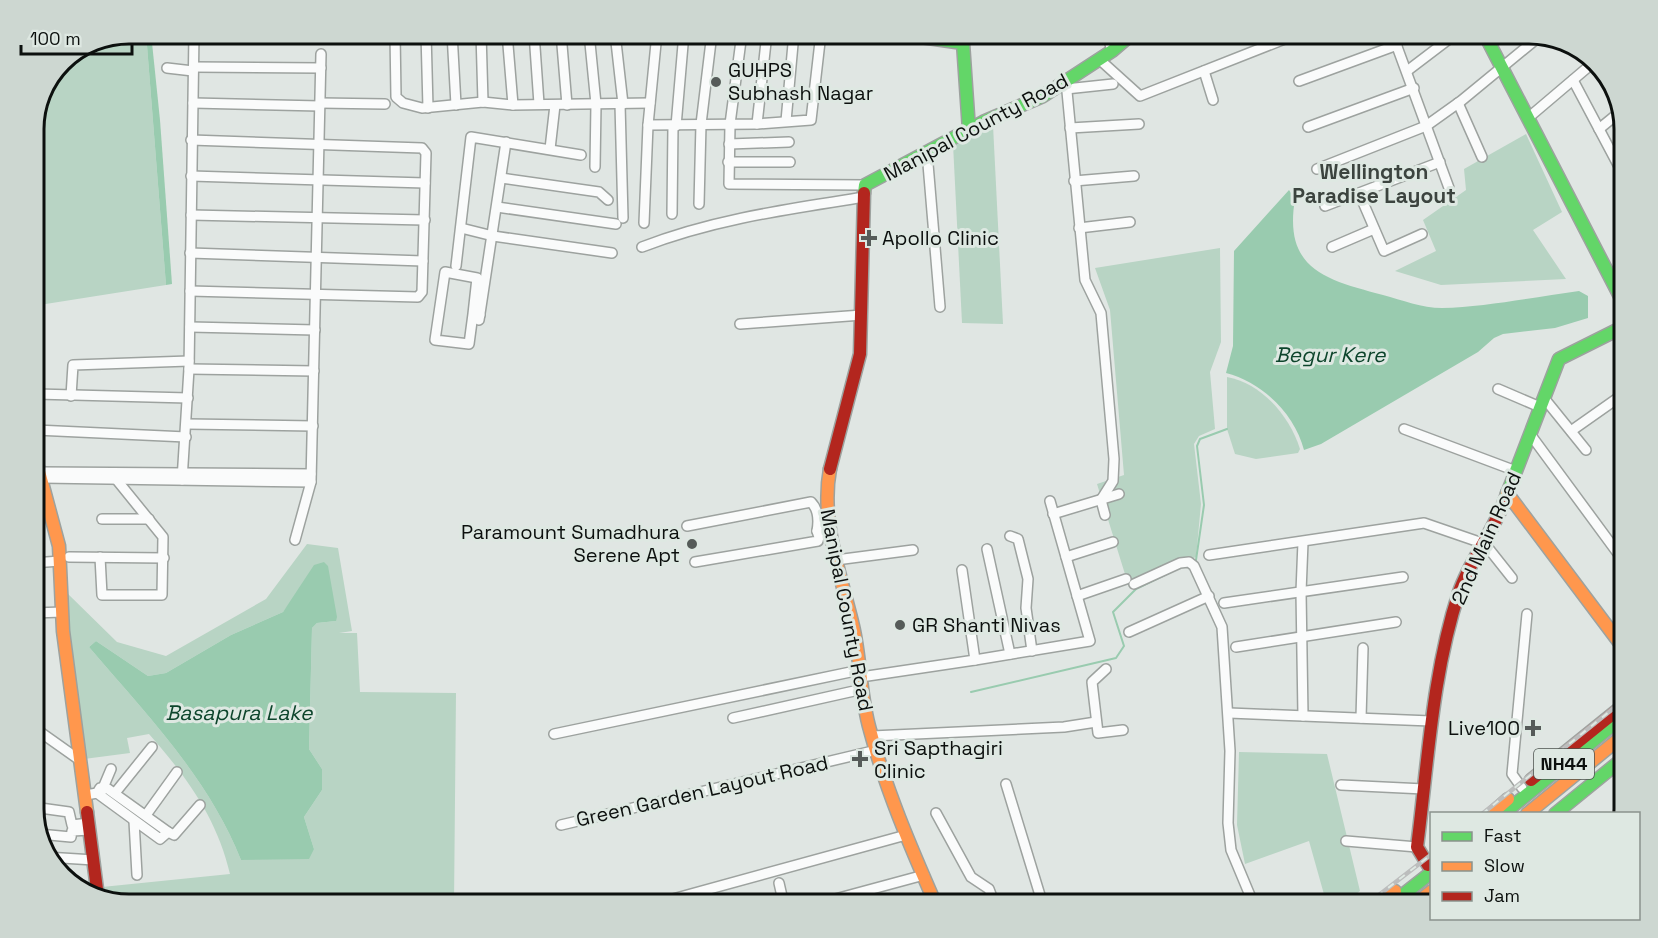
<svg xmlns="http://www.w3.org/2000/svg" width="1658" height="938" font-family="'Space Grotesk',sans-serif">
<style>
.green{fill:#b8d4c4;fill-rule:evenodd}
.water{fill:#99cbaf}
.lines{fill:none;stroke-linecap:round;stroke-linejoin:round}
.stream{stroke:#99cbaf;stroke-width:2}
.street-casing{stroke:#9da29f;stroke-width:12}
.fast-casing{stroke:#9da29f;stroke-width:15}
.slow-casing{stroke:#9da29f;stroke-width:15}
.jam-casing{stroke:#9da29f;stroke-width:15}
.street{stroke:#fafbfb;stroke-width:9}
.fast{stroke:#63d668;stroke-width:12}
.slow{stroke:#ff974d;stroke-width:12}
.jam{stroke:#b3261e;stroke-width:12}
.rail-casing{stroke:#bcbdbd;stroke-width:4.5}
.rail{stroke:#dee8e2;stroke-width:2;stroke-dasharray:7;stroke-linecap:butt}
.poi-dot{fill:#565b59;stroke:#dee8e2;stroke-width:2}
.labels{text-anchor:middle;stroke-width:6;stroke-linejoin:round;paint-order:stroke}
.shield{fill:#dee8e2;stroke:#4b514e;stroke-width:1.5}
.shield-label{font-size:18px;font-weight:bold;fill:#0c100e}
.poi-label{font-size:20px;fill:#0c100e;stroke:#dee8e2;text-anchor:start}
.street-label{font-size:20px;fill:#0c100e;stroke:#dee8e2}
.neighbourhood-label{font-size:21px;font-weight:bold;fill:#3c443f;stroke:#dee8e2}
.water-label{font-size:21px;font-style:italic;fill:#0d452c;stroke:#dee8e2}
.rim{fill:none;stroke:#0c100e;stroke-width:3}
</style>
<rect width="100%" height="100%" fill="#e0e6e3"/>
<g class="green">
<polygon points="129,33 146,33 166,285 33,306 33,123 61,61"/>
<polygon points="993,125 1003,324 962,323 953,144"/>
<polygon points="1526,134 1562,212 1533,230 1566,279 1441,285 1395,271 1436,251 1423,220 1466,190 1464,169"/>
<polygon points="1220,248 1221,342 1210,372 1215,429 1199,436 1194,444 1201,504 1196,557 1129,587 1097,484 1124,475 1110,310 1095,268"/>
<path d="M1227,377C1262,383 1290,417 1300,449L1298,453L1256,459L1235,454L1227,429Z"/>
<polygon points="33,492 44,538 33,538"/>
<path d="M307,544L338,548L352,631L339,633H357L360,692L456,693L454,905H129L102,898V887L230,874C217,818 186,776 149,734L127,738L130,753L84,759L69,645L66,592L117,642L166,656L266,599ZM292,600L336,621L317,623L312,628L309,749L322,769V790L304,817L314,849L241,860C208,777 146,714 89,647L96,641L148,676L166,673L231,635L283,612Z"/>
<polygon points="1239,752 1327,754 1360,891 1341,905 1327,905 1309,841 1245,864 1237,825"/>
</g>
<g class="water">
<polygon points="146,33 151,33 160,120 172,284 166,285"/>
<path d="M1289,190L1295,199C1283,270 1327,280 1383,295C1402,300 1422,308 1442,308C1486,307 1534,297 1579,291L1588,296V318L1555,328L1503,334L1494,338L1478,352L1321,444L1304,450C1295,414 1262,382 1226,373L1233,346L1234,251Z"/>
<path d="M324,562L328,566L337,617L336,621L317,623L312,628L309,749L322,769V790L304,817L314,849L309,859L241,860C208,777 146,714 89,647L96,641L148,676L166,673L231,635L283,612L314,565Z"/>
</g>
<g class="lines">
<g class="stream">
<polyline points="1196,560 1204,505 1197,446 1200,439 1227,429"/>
<polyline points="971,692 1116,658 1124,646 1113,612 1136,589 1179,568"/>
</g>
<defs>
<g id="street">
<polyline points="395,33 396,97 403,103 422,108 483,102 513,105 650,103"/>
<polyline points="426,33 428,108"/>
<polyline points="452,33 456,105"/>
<polyline points="481,33 483,102"/>
<polyline points="507,33 513,105"/>
<polyline points="534,33 539,104"/>
<polyline points="561,33 567,105"/>
<polyline points="589,33 596,104 595,167"/>
<polyline points="615,33 623,104"/>
<polyline points="657,33 648,125 757,124 811,120 821,33"/>
<polyline points="742,33 730,124 729,184 865,185"/>
<polyline points="1107,33 1112,51"/>
<polyline points="1392,33 1449,188"/>
<polyline points="1099,59 1140,96 1300,33"/>
<polyline points="194,67 321,68"/>
<polyline points="167,68 193,71"/>
<polyline points="1204,71 1213,100"/>
<polyline points="1407,71 1457,33"/>
<polyline points="1573,80 1625,178"/>
<polyline points="1066,81 1085,280 1101,313 1114,459 1113,481 1101,500"/>
<polyline points="1299,81 1397,45"/>
<polyline points="1066,89 1113,84"/>
<polyline points="193,103 320,106"/>
<polyline points="320,103 385,104"/>
<polyline points="1458,103 1482,157"/>
<polyline points="620,104 623,218"/>
<polyline points="1528,118 1594,62"/>
<polyline points="786,121 794,33"/>
<polyline points="757,124 767,33"/>
<polyline points="676,126 684,33"/>
<polyline points="1308,127 1414,88"/>
<polyline points="1070,128 1139,124"/>
<polyline points="1599,129 1621,111"/>
<polyline points="729,144 789,142"/>
<polyline points="550,149 555,105"/>
<polyline points="927,152 940,307"/>
<polyline points="728,162 790,162"/>
<polyline points="1317,169 1426,126 1461,101 1540,36"/>
<polyline points="191,176 425,183"/>
<polyline points="501,178 599,192 608,200"/>
<polyline points="1074,181 1134,176"/>
<polyline points="1359,193 1384,251 1422,234"/>
<polyline points="699,204 701,124 712,33"/>
<polyline points="1325,206 1440,162"/>
<polyline points="497,207 616,224"/>
<polyline points="672,214 673,126"/>
<polyline points="191,215 425,220"/>
<polyline points="644,223 648,125"/>
<polyline points="461,228 493,236 612,253"/>
<polyline points="1079,228 1130,222"/>
<path d="M642,247C714,219 789,209 865,197"/>
<polyline points="1332,247 1374,229"/>
<polyline points="190,253 423,261"/>
<polyline points="456,266 471,137 581,155"/>
<polyline points="1611,278 1625,266"/>
<polyline points="190,291 418,297 422,292 426,153 422,148 191,140"/>
<polyline points="473,314 469,344 435,340 445,272 477,278 473,314 480,315"/>
<polyline points="479,320 506,142"/>
<polyline points="740,324 862,315"/>
<polyline points="190,327 315,330"/>
<polyline points="189,369 314,371"/>
<polyline points="1498,389 1540,407"/>
<polyline points="36,394 188,398"/>
<polyline points="71,396 73,365 189,361"/>
<polyline points="1544,398 1586,450"/>
<polyline points="187,424 313,426"/>
<polyline points="1404,429 1516,471"/>
<polyline points="36,430 186,437"/>
<polyline points="1571,431 1625,393"/>
<polyline points="1530,434 1625,563"/>
<polyline points="40,472 311,474"/>
<polyline points="42,478 311,482"/>
<polyline points="182,480 189,369 194,33"/>
<polyline points="1101,500 1105,515"/>
<polyline points="1053,514 1119,494"/>
<polyline points="102,519 149,519"/>
<path d="M687,526L811,502C819,510 819,520 817,531"/>
<polyline points="1010,536 1018,539 1028,579 1026,608 1032,651"/>
<polyline points="295,540 311,482 321,54"/>
<polyline points="987,549 1010,654"/>
<polyline points="1209,555 1424,523 1485,544 1512,578"/>
<polyline points="69,557 164,558"/>
<polyline points="100,557 102,595 162,595 163,537 116,479"/>
<polyline points="1066,557 1113,542"/>
<polyline points="836,560 913,550"/>
<polyline points="695,562 818,541 819,537 817,531 821,530"/>
<polyline points="33,563 60,561"/>
<polyline points="1134,584 1180,563 1189,562 1194,566 1222,627 1230,751 1228,823 1231,850 1254,905"/>
<polyline points="1077,596 1126,579"/>
<polyline points="1224,603 1403,577"/>
<polyline points="33,613 63,612"/>
<polyline points="1129,632 1209,596"/>
<polyline points="1236,647 1396,622"/>
<polyline points="975,660 1090,641 1050,501"/>
<polyline points="1106,669 1092,682 1098,733 1123,730"/>
<polyline points="861,677 975,660 962,570"/>
<polyline points="1229,713 1431,721"/>
<polyline points="1303,716 1301,592 1303,542"/>
<polyline points="733,718 863,689"/>
<polyline points="1361,718 1363,648"/>
<polyline points="33,727 81,761"/>
<polyline points="554,734 860,670"/>
<polyline points="872,736 1064,727 1096,722"/>
<polyline points="1006,784 1043,905"/>
<polyline points="1341,785 1424,789"/>
<polyline points="103,788 111,769"/>
<polyline points="1522,788 1512,774 1527,614"/>
<polyline points="115,793 152,747"/>
<polyline points="86,795 97,793 100,788 108,789 168,832 160,839 97,793"/>
<polyline points="33,807 69,812 72,825 89,823"/>
<polyline points="936,813 971,877 989,889 995,905"/>
<polyline points="146,815 177,772"/>
<polyline points="134,821 137,875"/>
<polyline points="561,825 877,750"/>
<polyline points="168,832 174,835 200,805"/>
<polyline points="39,834 71,837 72,831 90,830"/>
<polyline points="1346,841 1417,847"/>
<polyline points="46,857 94,860"/>
<polyline points="779,883 784,905"/>
<polyline points="651,905 906,835"/>
<polyline points="813,905 924,875"/>
</g>
<g id="fast">
<polyline points="893,33 963,43 969,130"/>
<polyline points="1484,33 1625,306"/>
<polyline points="864,193 865,185 983,122 1043,96 1112,51 1133,33"/>
<polyline points="1504,502 1559,359 1625,326"/>
<polyline points="1503,814 1625,715"/>
<polyline points="1555,814 1625,757"/>
<polyline points="1390,905 1432,872"/>
</g>
<g id="slow">
<polyline points="33,449 59,546 63,631 87,812"/>
<path d="M830,469C820,521 841,575 853,626C861,660 860,696 870,730C886,790 911,848 936,905"/>
<polyline points="1507,493 1625,650"/>
<polyline points="1491,814 1508,799"/>
<polyline points="1527,814 1625,734"/>
<polyline points="1377,905 1395,891"/>
<polyline points="1414,905 1432,891"/>
</g>
<g id="jam">
<polyline points="830,469 860,354 864,193"/>
<polyline points="1531,780 1625,704"/>
<polyline points="87,812 98,897"/>
<path d="M1428,865L1417,847C1428,763 1432,674 1459,592C1470,560 1492,534 1504,502"/>
</g>
</defs>
<use href="#street" class="street-casing"/>
<use href="#fast" class="fast-casing"/>
<use href="#slow" class="slow-casing"/>
<use href="#jam" class="jam-casing"/>
<use href="#street" class="street"/>
<use href="#fast" class="fast"/>
<use href="#slow" class="slow"/>
<use href="#jam" class="jam"/>
<defs>
<g id="rail">
<polyline points="1482,814 1625,699"/>
<polyline points="1366,905 1432,854"/>
</g>
</defs>
<use href="#rail" class="rail-casing"/>
<use href="#rail" class="rail"/>
</g>
<g class="poi-dot">
<circle cx="716" cy="82" r="6"/>
<path d="M866 229h6v6h6v6h-6v6h-6v-6h-6v-6h6z"/>
<circle cx="692" cy="544" r="6"/>
<circle cx="900" cy="625" r="6"/>
<path d="M1530 719h6v6h6v6h-6v6h-6v-6h-6v-6h6z"/>
<path d="M857 750h6v6h6v6h-6v6h-6v-6h-6v-6h6z"/>
</g>
<g class="labels">
<rect class="shield" x="1534" y="749" width="60" height="30" rx="4.5"/>
<g class="shield-label">
<text x="1564" y="770">NH44</text>
</g>
<g class="poi-label">
<text x="728" y="77">GUHPS<tspan x="728" dy="23">Subhash Nagar</tspan></text>
<text x="882" y="245">Apollo Clinic</text>
<text x="680" y="539" text-anchor="end">Paramount Sumadhura<tspan x="680" dy="23">Serene Apt</tspan></text>
<text x="912" y="632">GR Shanti Nivas</text>
<text x="1520" y="735" text-anchor="end">Live100</text>
<text x="874" y="755">Sri Sapthagiri<tspan x="874" dy="23">Clinic</tspan></text>
</g>
<g class="street-label">
<text transform="translate(976 127) rotate(-28)" y="7">Manipal County Road</text>
<text transform="translate(1486 538) rotate(-66)" y="7">2nd Main Road</text>
<text transform="translate(847 610) rotate(79)" y="7">Manipal County Road</text>
<text transform="translate(702 791) rotate(-13)" y="7">Green Garden Layout Road</text>
</g>
<g class="neighbourhood-label">
<text x="1374" y="179">Wellington<tspan x="1374" dy="24">Paradise Layout</tspan></text>
</g>
<g class="water-label">
<text x="1330" y="362">Begur Kere</text>
<text x="239" y="720">Basapura Lake</text>
</g>
</g>
<path d="M0 0H1658V938H0ZM129 44H1529A85 85 0 0 1 1614 129V809A85 85 0 0 1 1529 894H129A85 85 0 0 1 44 809V129A85 85 0 0 1 129 44Z" fill="#cdd7d1" fill-rule="evenodd"/>
<path class="rim" d="M129 44H1529A85 85 0 0 1 1614 129V809A85 85 0 0 1 1529 894H129A85 85 0 0 1 44 809V129A85 85 0 0 1 129 44Z"/>
<rect x="1430" y="812" width="210" height="108" fill="#dee8e2" stroke="#8a928d" stroke-width="1.5"/>
<rect x="1442" y="832" width="30" height="9" fill="#63d668" stroke="#8a928d" stroke-width="1.5"/>
<text x="1484" y="842" font-size="18" fill="#0c100e">Fast</text>
<rect x="1442" y="862" width="30" height="9" fill="#ff974d" stroke="#8a928d" stroke-width="1.5"/>
<text x="1484" y="872" font-size="18" fill="#0c100e">Slow</text>
<rect x="1442" y="892" width="30" height="9" fill="#b3261e" stroke="#8a928d" stroke-width="1.5"/>
<text x="1484" y="902" font-size="18" fill="#0c100e">Jam</text>
<path d="M21 45v9h111v-9" fill="none" stroke="#0c100e" stroke-width="3"/>
<text x="30" y="45" font-size="18" fill="#0c100e" stroke="#dee8e2" stroke-width="4.5" paint-order="stroke">100 m</text>
</svg>
